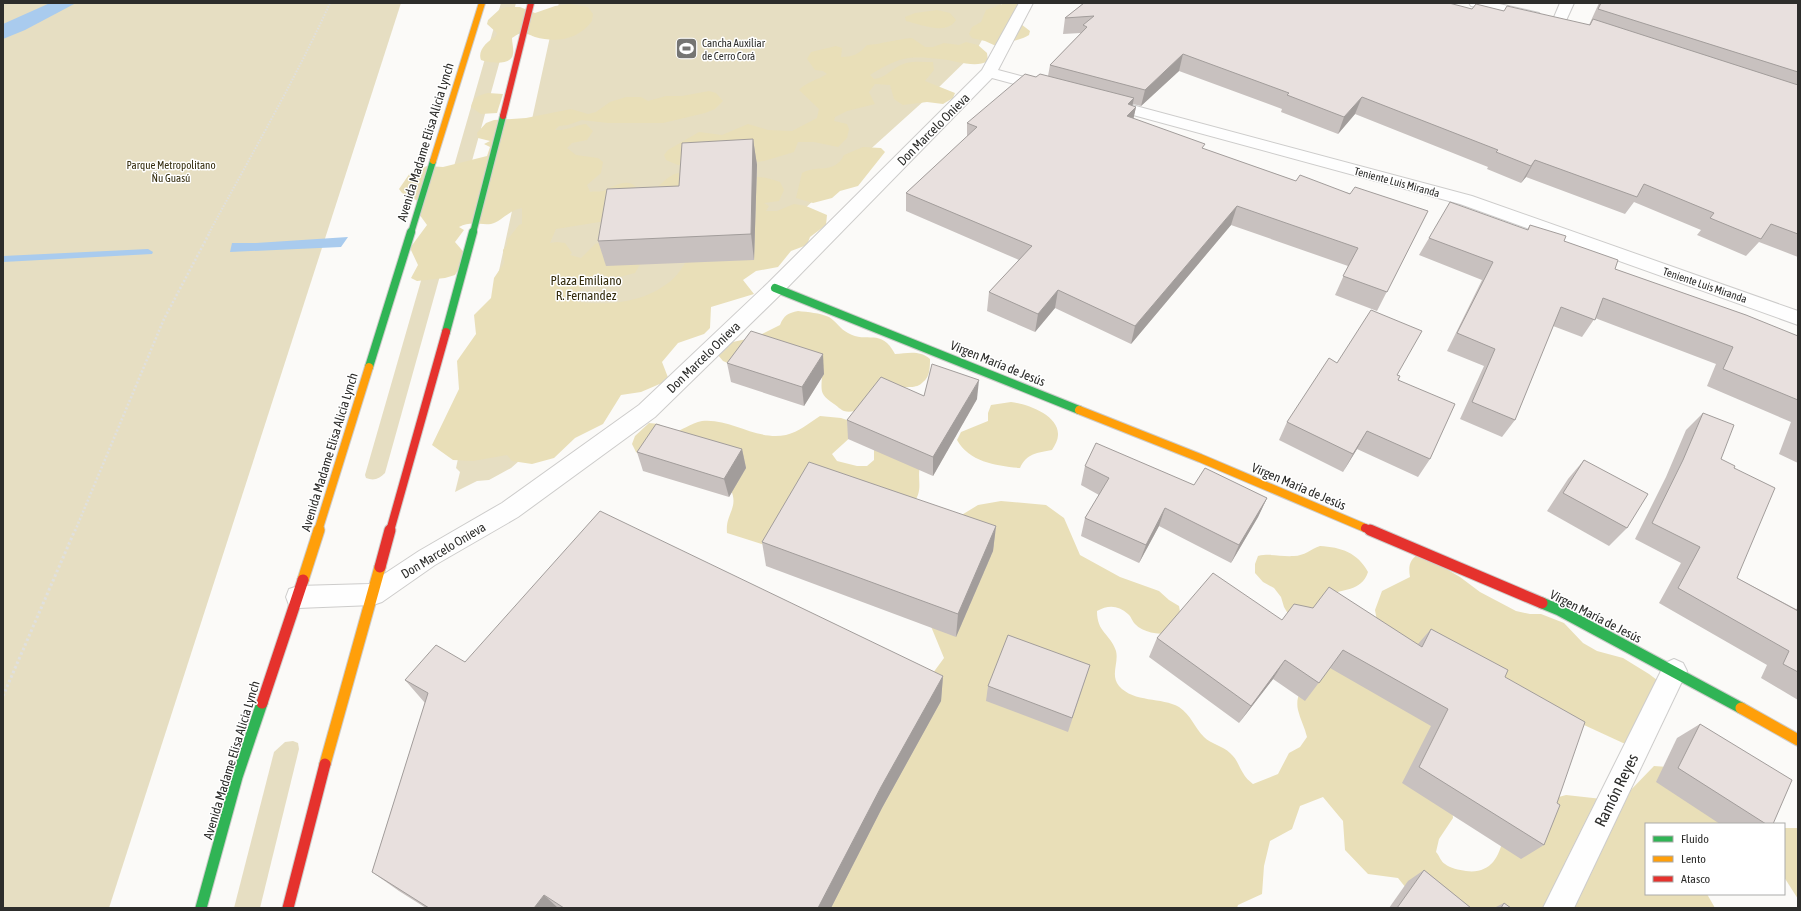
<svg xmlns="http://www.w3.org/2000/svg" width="1801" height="911" font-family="'Asap Condensed',sans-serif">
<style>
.green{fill:#e6dec2}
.forest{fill:#e9dfb8;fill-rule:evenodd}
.water{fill:#a9cbee}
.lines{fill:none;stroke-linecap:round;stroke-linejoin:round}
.stream{fill:#a9cbee;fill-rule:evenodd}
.street-casing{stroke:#cdcccb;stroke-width:2}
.fast-far2-casing{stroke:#cdcccb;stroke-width:8}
.fast-far1-casing{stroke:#cdcccb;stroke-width:10}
.fast-casing{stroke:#cdcccb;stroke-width:13}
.slow-far2-casing{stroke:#cdcccb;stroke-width:8}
.slow-far1-casing{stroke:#cdcccb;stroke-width:10}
.slow-casing{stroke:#cdcccb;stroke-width:13}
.jam-far2-casing{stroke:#cdcccb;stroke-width:8}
.jam-far1-casing{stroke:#cdcccb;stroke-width:10}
.jam-casing{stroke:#cdcccb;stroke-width:13}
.path-far2{stroke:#e0e0de;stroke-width:2;stroke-dasharray:1.5 1.5;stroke-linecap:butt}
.path-far1{stroke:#e0e0de;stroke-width:2.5;stroke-dasharray:2 2;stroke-linecap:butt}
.path{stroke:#e0e0de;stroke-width:3;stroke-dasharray:2.5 2.5;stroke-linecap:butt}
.street{fill:#fefefe;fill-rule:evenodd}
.fast-far2{stroke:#30b455;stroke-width:6}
.fast-far1{stroke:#30b455;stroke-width:8}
.fast{stroke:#30b455;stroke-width:11}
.slow-far2{stroke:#ff9f0a;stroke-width:6}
.slow-far1{stroke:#ff9f0a;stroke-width:8}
.slow{stroke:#ff9f0a;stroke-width:11}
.jam-far2{stroke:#e5322d;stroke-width:6}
.jam-far1{stroke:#e5322d;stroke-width:8}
.jam{stroke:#e5322d;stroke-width:11}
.wall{fill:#c8c1bf}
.shaded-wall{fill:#a29d9b}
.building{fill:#e8e0de;stroke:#a29d9b}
.labels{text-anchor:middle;stroke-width:3;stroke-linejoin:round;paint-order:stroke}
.far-poi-label{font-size:11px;fill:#2d2d2b;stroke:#fff;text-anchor:start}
.far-park-label{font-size:11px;fill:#342c0d;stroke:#fff}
.far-street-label{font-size:11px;fill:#2d2d2b;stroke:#fff}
.street-label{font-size:13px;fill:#2d2d2b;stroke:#fff}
.park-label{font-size:13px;fill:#342c0d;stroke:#fff}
.near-street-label{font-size:16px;fill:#2d2d2b;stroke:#fff}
</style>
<rect width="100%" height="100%" fill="#fbfaf8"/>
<g class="green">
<polygon points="3,3 401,3 109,908 3,908"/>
<path d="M501,3H516L385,473C379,479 374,481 366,478L365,475Z"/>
<polygon points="559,3 1002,3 976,51 936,90 793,219 622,371 511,468 489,480 477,481 455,492 460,472 456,468 551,32"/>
<polygon points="293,741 298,743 299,749 260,908 234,908 274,752 285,742"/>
</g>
<g class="forest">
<path d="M1005,3H1028L1026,7L1031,9L1029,12H1022L1017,21L1030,31L1029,35C1024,39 1005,43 996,46L985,41L972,38L969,34L972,27L981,22L986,10Z"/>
<path d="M570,4L588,7L593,14L592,21C578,40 556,43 535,37C532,36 527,33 523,33C519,33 515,36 512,38C512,43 514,49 513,54C512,66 489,63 481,60C477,50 488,41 496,36L497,33L487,24L488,20L500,9L506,7H520L535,13L555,6Z"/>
<path d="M937,10L950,13L956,20C947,36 919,24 906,21L905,17L915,13Z"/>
<path d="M912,38L925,47H933L944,43L959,45L966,42L978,45L987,53L988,61C975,69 955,60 940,59C930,58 919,57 909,58C897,59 881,68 870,75L874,79C885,78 889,71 899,66C909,60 921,62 933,62L934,70L925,81L955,93L953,98L943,104L927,102L903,105L894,99L890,85L875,84L869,92L875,104L847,111L835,117L834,121L847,124L849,129L847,138L838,147L814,142H798L794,152L764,161L739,164L704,162L678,165L666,160L664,155L668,150L699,132L722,135L748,124L768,130L792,131L817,118L819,109L799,90C806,82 818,80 827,74L823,71L815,70L807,59L811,52L836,46L842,48L841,57C853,57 859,54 867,45C883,44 896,39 912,38Z"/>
<path d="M709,91L716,93L723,101L715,109L705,113L663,123H608L582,120L568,125L559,126L555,130C566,131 576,125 586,124L593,131L587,140L572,143L567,148L576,155L598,158L603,162L601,173L587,185L590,192C594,191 599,192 603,191C611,188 620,181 629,183C637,185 639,193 649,191C661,188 665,176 678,173C711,179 747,170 780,182L784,190L779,201L764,203L769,206L766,211H777L794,204L806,206L827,215L826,225L810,237L807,245L791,251L778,267L756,271L743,280L754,294L711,307L710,328L704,334L678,343L662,362L669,380L641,392L621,395L603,424L575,438L554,458L532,464L512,461L507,455L473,461L453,460L432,445L459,389L457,361L476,334L474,315L491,298L494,278L504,263L503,250L507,245V240L519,225L522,224V208C509,210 501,222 491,224C479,225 470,221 459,227L464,230L455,242L467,256L455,275L445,278L417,281L411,278L418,265L410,248L427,225L419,214L420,202L402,193L399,189L410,173L427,166L443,167L487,156L490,147L484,144L490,141L478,138L477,133L486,123L494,120L526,118L571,109L588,114L596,112L610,102L626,97H641L648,101L666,96H682ZM618,219L687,260C683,266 679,273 674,278C648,302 612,306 578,302L574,295L585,286L593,275L602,274L612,279L635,273L645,256L609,240L595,244L581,258L570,255L572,253L565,243L557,242L550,243L556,229Z"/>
<path d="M488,93L503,94L497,113L481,114L471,107C473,97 479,95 488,93Z"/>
<path d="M863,147L881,148L885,152L858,186L840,191L832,198L813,203L796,198L802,173C818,164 834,175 844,155Z"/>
<path d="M798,311C808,312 820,313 829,317C836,321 840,329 848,333C867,344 881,327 895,354C908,353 920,350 930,359C930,367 930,377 923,382C916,390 906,385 897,389C883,394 859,416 844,411C841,410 837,406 834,404C820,395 821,392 822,376L730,364L723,361L718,355L728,343L756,337L780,325C784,315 788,313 798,311Z"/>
<path d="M1011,402C1027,404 1059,415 1058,435C1058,440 1055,445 1052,450C1037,453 1027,453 1020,468C997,466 969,462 957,440L961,432L988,421V413L991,405Z"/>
<path d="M820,416L841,418L850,421L854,434L832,454L837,461L857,466H867L874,460V450L877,442L920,466C917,480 923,488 915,501L768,546L727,533C725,514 739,508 731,490L672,471L649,473L642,457L636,452L632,444L635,436L649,423L659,424L671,434C681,431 691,423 702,421C731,418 756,441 786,435C799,432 809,423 820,416Z"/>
<path d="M1001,501L1046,505L1064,518L1080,555L1120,577L1159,591L1169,600L1179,606L1181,617L1170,634C1158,634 1143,633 1135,624C1132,621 1131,616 1128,614C1118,605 1108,605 1097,611C1097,633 1110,633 1116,651C1119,663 1110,675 1119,686C1134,703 1162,697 1179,707C1191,715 1194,727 1204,737C1211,744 1223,746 1230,753C1237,759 1238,765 1243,773C1245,777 1249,781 1253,784L1278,774L1289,753L1300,747L1307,737C1305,728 1300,719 1298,710C1293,688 1316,674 1330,660L1429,705L1452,805L1453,818L1439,839L1436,852C1439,855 1441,862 1445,864C1450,868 1459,870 1466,871C1489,874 1499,859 1503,838L1555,798L1566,795L1611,800L1623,798L1654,766L1668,767L1725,824H1646V894H1707L1715,908H1422L1398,878L1368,874L1345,850L1343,821L1323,797L1300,806L1292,829L1270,841L1264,866L1262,894L1238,905L1237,908H807L930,677L944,658L930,624L960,516L978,505Z"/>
<path d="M1320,546C1341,547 1358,553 1368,572C1361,593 1342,587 1327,597C1319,602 1304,621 1297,629L1284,607L1281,597L1274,588L1263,582L1255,573V564L1258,556C1271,553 1281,557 1294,556C1304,556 1311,549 1320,546Z"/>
<path d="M1419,553L1460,577L1480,592L1516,611L1530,614H1541L1564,623L1583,643L1597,651L1623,658L1649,674L1661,683L1637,744L1623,743L1584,725L1544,699L1417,647L1377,621L1375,610L1382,591L1410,577C1408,565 1410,560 1419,553Z"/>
<polygon points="1784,828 1798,828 1798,899 1784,877"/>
</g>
<g class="water">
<polygon points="50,3 76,3 25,30 3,39 3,24"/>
<polygon points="348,237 341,247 230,252 232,243 256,243"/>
</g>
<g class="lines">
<polygon class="stream" points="148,249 153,252 152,254 3,262 3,256"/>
<defs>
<g id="street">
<polygon points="1019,3 1033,3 998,70 1054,85 1056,88 1054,91 1048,93 992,78 782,293 655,417 518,517 435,565 382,602 373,605 298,608 289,605 286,597 289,589 298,586 369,584 419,551 502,503 639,405 768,283 982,70"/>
<polygon points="1469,3 1495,3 1539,13 1541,16 1539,19 1534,20 1471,6"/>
<polygon points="1560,3 1574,3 1564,25 1559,26 1554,25 1552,22"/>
<polygon points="1106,98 1472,196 1798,311 1798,325 1460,204 1100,106 1098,103 1100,100"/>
<polygon points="1674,659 1683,663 1687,671 1574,908 1543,908 1665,663"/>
</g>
<g id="fast-far2">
<polyline points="411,233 433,161"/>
<polyline points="473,233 503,116"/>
</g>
<g id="fast-far1">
<polyline points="775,288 1079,410"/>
<polyline points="446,332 473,232"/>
<polyline points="369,367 411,232"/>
</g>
<g id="fast">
<polyline points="1542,603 1559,610 1741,708"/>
<polyline points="201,908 237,777 262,703"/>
</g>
<polyline id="slow-far2" points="433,161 482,3"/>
<g id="slow-far1">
<polyline points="1079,410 1200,458 1365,528"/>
<polyline points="318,531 369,367"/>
</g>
<g id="slow">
<polyline points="303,580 319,530"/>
<polyline points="1741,708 1798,740"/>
<polyline points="325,764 380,567"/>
</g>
<polyline id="jam-far2" points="503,116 531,3"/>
<g id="jam-far1">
<polyline points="1365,528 1372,531"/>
<polyline points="390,531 446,332"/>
</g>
<g id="jam">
<polyline points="1370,530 1542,603"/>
<polyline points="380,567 390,530"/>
<polyline points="262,703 303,580"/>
<polyline points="288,908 325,764"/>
</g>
</defs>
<use href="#street" class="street-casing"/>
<use href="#fast-far2" class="fast-far2-casing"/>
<use href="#fast-far1" class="fast-far1-casing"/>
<use href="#fast" class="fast-casing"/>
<use href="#slow-far2" class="slow-far2-casing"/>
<use href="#slow-far1" class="slow-far1-casing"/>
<use href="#slow" class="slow-casing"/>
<use href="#jam-far2" class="jam-far2-casing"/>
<use href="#jam-far1" class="jam-far1-casing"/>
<use href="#jam" class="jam-casing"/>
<path class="path-far2" d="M209,233C250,157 294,82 330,3"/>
<polyline class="path-far1" points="75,531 164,319 210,232"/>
<polyline class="path" points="3,696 75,530"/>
<use href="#street" class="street"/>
<use href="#fast-far2" class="fast-far2"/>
<use href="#fast-far1" class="fast-far1"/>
<use href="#fast" class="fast"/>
<use href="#slow-far2" class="slow-far2"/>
<use href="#slow-far1" class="slow-far1"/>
<use href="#slow" class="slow"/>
<use href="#jam-far2" class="jam-far2"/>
<use href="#jam-far1" class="jam-far1"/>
<use href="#jam" class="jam"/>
</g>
<g class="wall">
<polygon points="1084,3 1472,9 1504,11 1589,25 1599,3 1798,3 1798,257 1759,242 1746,256 1697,235 1701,230 1634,202 1625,214 1526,177 1521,183 1487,169 1488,167 1355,114 1338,134 1281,112 1282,109 1179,71 1141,106 1133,104 1132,106 1136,107 1133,119 1204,149 1296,181 1428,211 1377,311 1335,295 1348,266 1231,225 1131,344 1055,308 1035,332 987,311 989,292 1019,260 906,211 906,193 967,137 967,123 1036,77 1048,76 1050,65 1081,33 1063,34 1065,18"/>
<polygon points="753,139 757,165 754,260 606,266 598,241 679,186"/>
<polygon points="1530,225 1564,241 1615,269 1798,336 1798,463 1779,454 1791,422 1707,386 1716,364 1595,318 1582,337 1553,326 1515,420 1502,437 1460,419 1484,366 1447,351 1482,280 1419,255 1429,238 1527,230"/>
<polygon points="727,363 824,374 804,406 731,382"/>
<polygon points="1337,363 1397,375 1430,459 1418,477 1357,449 1343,472 1279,440 1287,422"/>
<polygon points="977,399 933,476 848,439 847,420"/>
<polygon points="1703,413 1721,459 1734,468 1737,578 1796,609 1798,608 1798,700 1761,678 1767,665 1659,603 1681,563 1635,539 1666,477 1686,430"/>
<polygon points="742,449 746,468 729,497 643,471 637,452"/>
<polygon points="1584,460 1627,528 1609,546 1547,511 1568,479"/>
<polygon points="1085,466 1194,485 1267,498 1258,517 1231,563 1159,526 1139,563 1081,536 1085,518 1099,495 1081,485"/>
<polygon points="996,526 993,551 956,637 766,566 762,542"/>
<polygon points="1282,620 1418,644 1431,629 1505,677 1557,803 1544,845 1521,859 1402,783 1431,726 1330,668 1305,701 1273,679 1239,723 1149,657 1157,638"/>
<polygon points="465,662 943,676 941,701 882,808 831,908 426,908 399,891 372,872 425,703 405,680"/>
<polygon points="1090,665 1068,732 986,701 988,686"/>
<polygon points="1700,724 1773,824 1720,824 1656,782 1677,738"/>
<polygon points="1424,870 1471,908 1389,908 1408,881"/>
<polygon points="1504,903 1511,908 1494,908"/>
</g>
<g class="shaded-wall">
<polygon points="1183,54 1179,71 1141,106 1145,90"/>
<polygon points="1362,97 1355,114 1338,134 1344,117"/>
<polygon points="1134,98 1131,112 1136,107 1132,125 1124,135 1128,104"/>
<polygon points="753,139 757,165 754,260 751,234"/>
<polygon points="1535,160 1526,177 1521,183 1531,166"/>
<polygon points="1237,206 1231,225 1131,344 1135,326"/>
<polygon points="1058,290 1055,308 1035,332 1038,314"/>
<polygon points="823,354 824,374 804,406 802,387"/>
<polygon points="979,380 977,399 933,476 933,457"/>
<polygon points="1367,431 1357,449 1343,472 1353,454"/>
<polygon points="742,449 746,468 729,497 724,479"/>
<polygon points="1267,498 1258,517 1231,563 1239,545"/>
<polygon points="1165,508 1159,526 1139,563 1146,545"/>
<polygon points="996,526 993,551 956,637 958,614"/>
<polygon points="1285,660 1273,679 1239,723 1251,706"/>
<polygon points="943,676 941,701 882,808 831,908 818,908 881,787"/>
<polygon points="544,895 558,908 534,908"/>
</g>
<g class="building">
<polygon points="1084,3 1449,3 1472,9 1476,4 1504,11 1507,6 1590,25 1593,19 1798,85 1798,234 1771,224 1761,239 1710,218 1714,213 1644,184 1637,197 1535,160 1531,166 1496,152 1498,150 1362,97 1344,117 1287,95 1289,93 1183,54 1145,90 1050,65 1087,27 1083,25 1094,16 1065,18"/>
<polygon points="1601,3 1798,3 1798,72 1598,9"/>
<polygon points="1025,74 1036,77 1040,74 1134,98 1128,104 1136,107 1127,116 1205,144 1202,148 1296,181 1300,175 1350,194 1355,187 1428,211 1387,292 1343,276 1358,248 1237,206 1135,326 1058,290 1038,314 989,292 1032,246 906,193 977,127 967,123"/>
<polygon points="753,139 751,234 598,241 607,189 679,186 682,143"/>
<polygon points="1450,202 1528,230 1530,225 1566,236 1564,241 1618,260 1615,269 1746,315 1798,336 1798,400 1723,369 1733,347 1603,298 1595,320 1561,307 1515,420 1472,402 1495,349 1457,333 1493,262 1429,238"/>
<polygon points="1371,310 1422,331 1397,375 1400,376 1398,380 1455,404 1430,459 1367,431 1353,454 1287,422 1329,358 1337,363"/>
<polygon points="751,331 823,354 802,387 727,363"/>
<polygon points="932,364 979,380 933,457 847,420 881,377 924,396"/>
<polygon points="1703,413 1734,425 1721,459 1735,466 1734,468 1775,488 1737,578 1798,611 1798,672 1783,664 1789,651 1678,588 1700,547 1652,523 1683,460"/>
<polygon points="656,424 742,449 724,479 637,452"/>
<polygon points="1096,443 1194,485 1205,468 1267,498 1239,545 1165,508 1146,545 1085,518 1109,478 1085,466"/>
<polygon points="1584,460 1648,494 1627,528 1563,493"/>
<polygon points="809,462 996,526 958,614 762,542"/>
<polygon points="600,511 943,676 881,787 818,908 564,908 544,895 534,908 429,908 372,872 428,693 405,680 436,645 465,662"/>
<polygon points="1213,573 1282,620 1294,604 1313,608 1329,587 1422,647 1431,629 1508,670 1505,677 1585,722 1557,803 1560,805 1544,845 1419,767 1448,709 1343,650 1319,683 1285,660 1251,706 1157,638"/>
<polygon points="1008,635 1090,665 1072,718 988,686"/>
<polygon points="1700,724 1792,780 1773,824 1766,824 1678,768"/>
<polygon points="1424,870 1471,908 1397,908"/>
<polygon points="1504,903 1511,908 1501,908"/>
</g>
<defs>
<symbol id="stadium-square" viewBox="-11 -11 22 22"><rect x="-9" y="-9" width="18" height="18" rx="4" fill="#757573" stroke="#fff"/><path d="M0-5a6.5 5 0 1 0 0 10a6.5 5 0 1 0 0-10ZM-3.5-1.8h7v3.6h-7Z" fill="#fff"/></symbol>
</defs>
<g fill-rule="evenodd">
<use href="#stadium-square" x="674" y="36" width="25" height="25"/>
</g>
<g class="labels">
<g class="far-poi-label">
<text x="702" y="47">Cancha Auxiliar<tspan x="702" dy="13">de Cerro Corá</tspan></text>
</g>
<g class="far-park-label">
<text x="171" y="169">Parque Metropolitano<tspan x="171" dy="13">Ñu Guasú</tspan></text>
</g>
<g class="far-street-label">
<text transform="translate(1397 182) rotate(15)" y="4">Teniente Luis Miranda</text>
<text transform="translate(1705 285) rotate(19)" y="4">Teniente Luis Miranda</text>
</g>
<g class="street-label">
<text transform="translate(933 129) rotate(-45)" y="5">Don Marcelo Onieva</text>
<text transform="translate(425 142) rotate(-73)" y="5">Avenida Madame Elisa Alicia Lynch</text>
<text transform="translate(703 357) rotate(-44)" y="5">Don Marcelo Onieva</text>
<text transform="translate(998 363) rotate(22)" y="5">Virgen María de Jesús</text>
<text transform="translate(329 452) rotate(-73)" y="5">Avenida Madame Elisa Alicia Lynch</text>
<text transform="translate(1299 486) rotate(23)" y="5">Virgen María de Jesús</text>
<text transform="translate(443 550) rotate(-31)" y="5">Don Marcelo Onieva</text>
<text transform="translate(1596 616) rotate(27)" y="5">Virgen María de Jesús</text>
<text transform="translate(231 760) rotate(-73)" y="5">Avenida Madame Elisa Alicia Lynch</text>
</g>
<g class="park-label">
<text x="586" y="285">Plaza Emiliano<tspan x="586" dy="15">R. Fernandez</tspan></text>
</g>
<g class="near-street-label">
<text transform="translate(1616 790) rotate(-64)" y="6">Ramón Reyes</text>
</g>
</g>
<rect width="1801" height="911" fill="none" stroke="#2d2d2b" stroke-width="8"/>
<rect x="1645" y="823" width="140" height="72" fill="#ffffff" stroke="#ababaa"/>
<rect x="1653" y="836" width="20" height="6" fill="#30b455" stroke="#ababaa"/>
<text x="1681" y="843" font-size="12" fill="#2d2d2b">Fluido</text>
<rect x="1653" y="856" width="20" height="6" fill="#ff9f0a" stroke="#ababaa"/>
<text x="1681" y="863" font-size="12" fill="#2d2d2b">Lento</text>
<rect x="1653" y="876" width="20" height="6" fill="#e5322d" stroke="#ababaa"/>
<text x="1681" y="883" font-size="12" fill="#2d2d2b">Atasco</text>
</svg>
